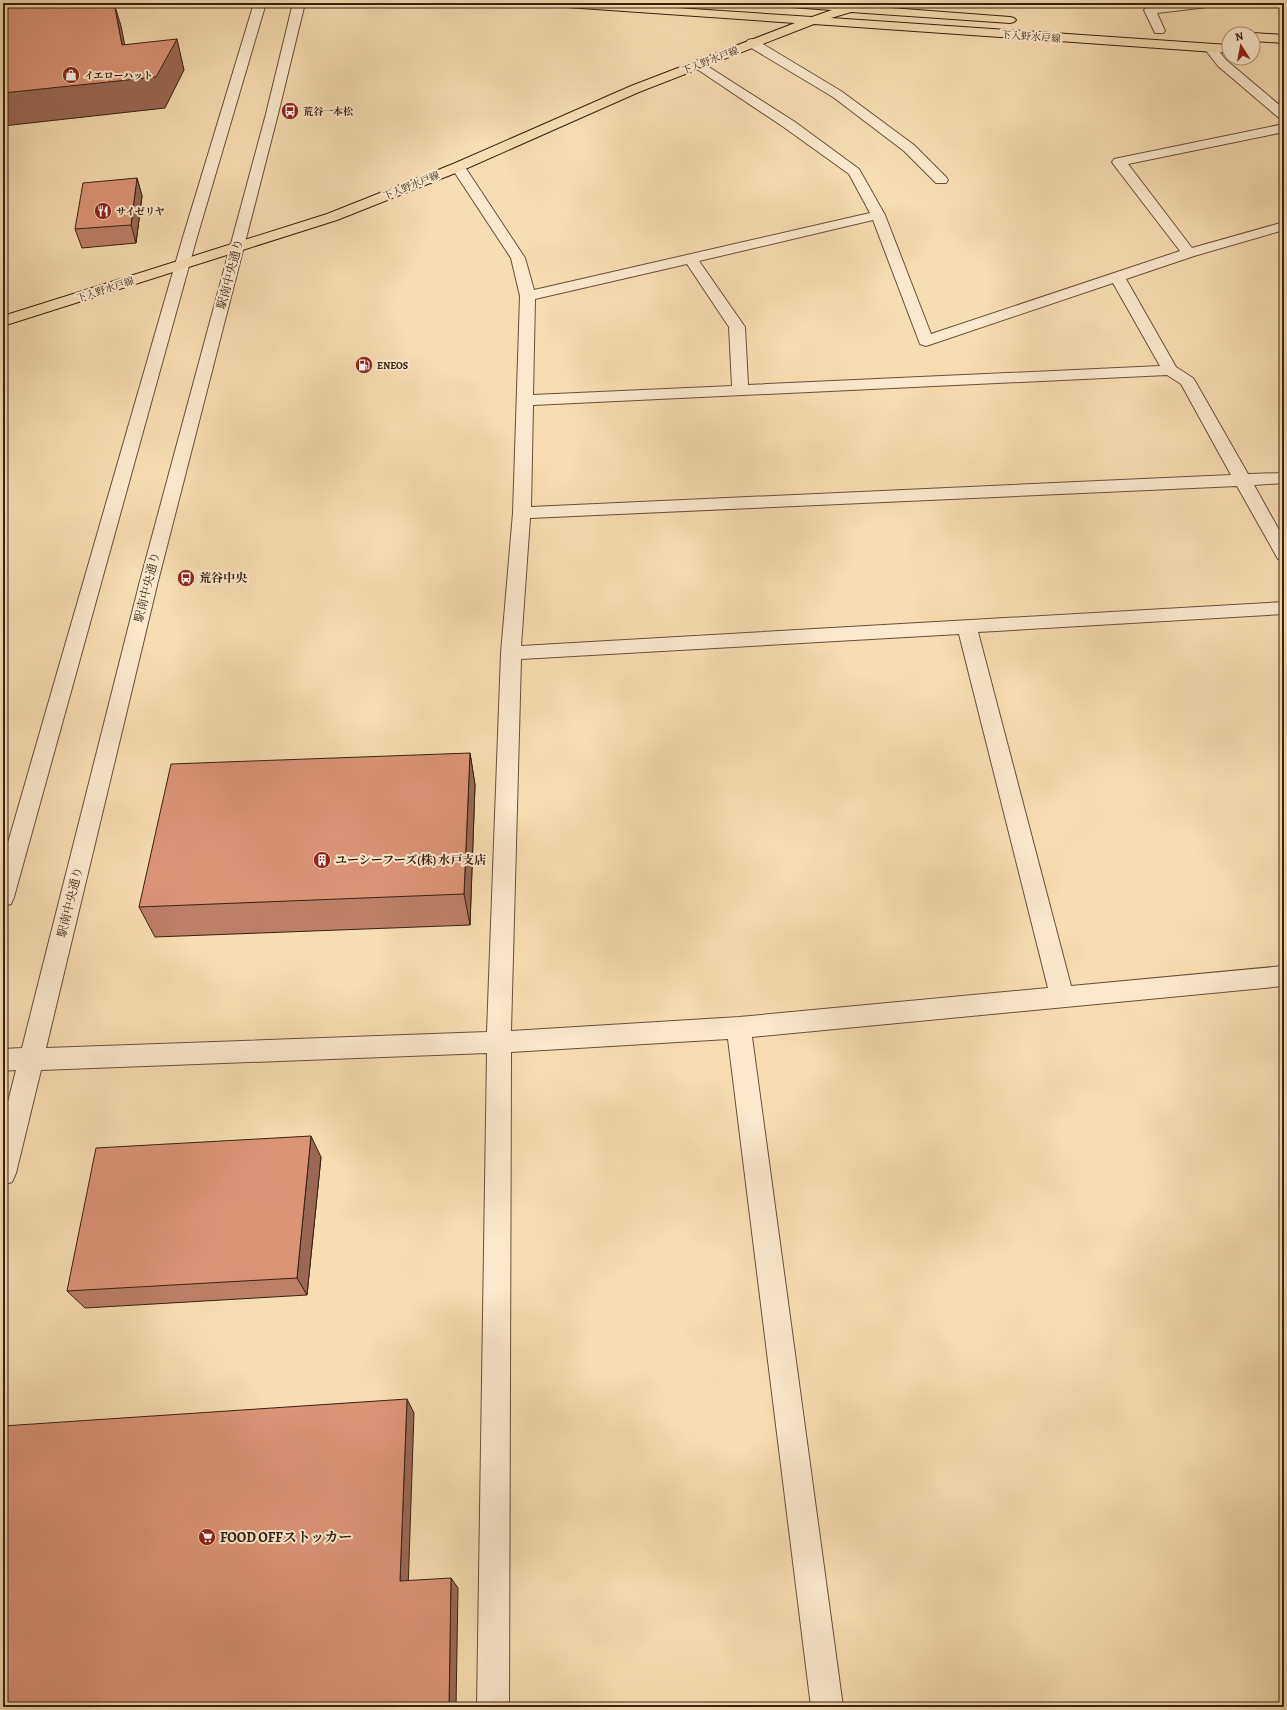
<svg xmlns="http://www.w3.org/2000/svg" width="1287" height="1710" font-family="Alegreya,'Noto Serif JP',serif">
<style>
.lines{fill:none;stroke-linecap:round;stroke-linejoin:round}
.minor-casing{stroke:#685038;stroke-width:2}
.major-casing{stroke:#39210f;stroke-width:2}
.minor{fill:#fae9cc;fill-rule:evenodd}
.major{fill:#f7ddb1;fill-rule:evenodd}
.wall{fill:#bd7f66;stroke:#39210f}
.shaded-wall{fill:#9a6853;stroke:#39210f}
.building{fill:#dc9477;stroke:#39210f}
.labels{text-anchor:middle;stroke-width:4;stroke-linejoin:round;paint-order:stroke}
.far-street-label{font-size:10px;fill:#39210f;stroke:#fae9cc}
.far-poi-label{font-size:10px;font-weight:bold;fill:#39210f;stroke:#fae9cc;text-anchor:start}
.street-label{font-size:12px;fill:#39210f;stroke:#fae9cc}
.poi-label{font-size:12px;font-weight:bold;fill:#39210f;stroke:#fae9cc;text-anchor:start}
.near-poi-label{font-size:14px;font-weight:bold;fill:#39210f;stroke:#fae9cc;text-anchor:start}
</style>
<rect width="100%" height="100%" fill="#f7ddb1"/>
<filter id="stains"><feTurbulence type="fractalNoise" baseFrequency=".005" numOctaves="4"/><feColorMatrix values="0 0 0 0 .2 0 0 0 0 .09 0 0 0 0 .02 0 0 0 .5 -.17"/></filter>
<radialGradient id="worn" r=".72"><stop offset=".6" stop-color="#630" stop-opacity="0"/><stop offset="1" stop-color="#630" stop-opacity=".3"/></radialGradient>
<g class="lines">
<defs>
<g id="minor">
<polygon points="254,3 266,3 197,237 14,897 11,904 3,906 3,860 183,237"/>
<path d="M293,3H305L278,114L158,581L46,1048L487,1032L501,653L513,513L520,296L511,258L451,167L453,164H463L525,258L534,290L870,213L849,174L785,128L691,65L693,62H701L795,122L859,169L885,215L931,334L1180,251L1114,165L1112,162L1114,159L1284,124V132L1128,164L1192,248L1284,222V230L1194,256L1126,279L1176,367L1193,378L1195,381L1248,474L1284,473V483L1254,485L1284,539V561L1278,559L1237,486L530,518L521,646L1284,602V614L978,632L1071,986L1284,966V986L752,1037L843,1707H811L728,1039L511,1052L509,1707H477L487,1053L41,1070L16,1173L12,1182L3,1185V1122L16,1070L3,1071V1049L22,1048L140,581L266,114ZM873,220L920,344L926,346L932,344L1113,283L1160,366L748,385L745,327L699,261ZM687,264L729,327L732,386L533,395L535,299ZM1167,375L1181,384L1231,475L531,507L533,405ZM959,634L1048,988L739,1017L511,1031L521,659Z"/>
<polygon points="856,3 875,3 873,5 851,11 847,10 845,8 847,6"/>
<polygon points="1184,3 1222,3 1220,5 1216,6 1157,13 1165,31 1163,33 1155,33 1144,10 1146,8"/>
<polygon points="752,39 756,40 841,91 914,145 946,177 948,180 946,183 936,183 904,151 833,97 748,46 746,43 748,40"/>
<polygon points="1210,44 1214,45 1226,60 1284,109 1284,119 1279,118 1218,66 1204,48 1206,45"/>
</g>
<g id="major">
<polygon points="546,3 602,3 812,17 832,10 777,6 773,5 771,3 824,3 1010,17 1014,18 1016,20 1014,22 1010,23 851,12 831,18 1229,45 1229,53 814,24 639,92 463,170 337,220 3,326 3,316 327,214 453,164 631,86 795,23 552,6 548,5"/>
<polygon points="1253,33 1284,35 1284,43 1253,41 1253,34 1251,34"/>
</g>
</defs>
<use href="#minor" class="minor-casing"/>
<use href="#major" class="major-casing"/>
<use href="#minor" class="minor"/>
<use href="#major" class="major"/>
</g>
<g class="wall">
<polygon points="137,178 142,196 136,243 82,248 75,229"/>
<polygon points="470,753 475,785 470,925 155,937 139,907"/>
<polygon points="321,1157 307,1295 85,1308 67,1291"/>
</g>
<g class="shaded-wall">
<polygon points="114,3 121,26 131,76 122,45"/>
<polygon points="177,39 184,70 165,108 3,126 3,93"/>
<polygon points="137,178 142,196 136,243 131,225"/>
<polygon points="470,753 475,785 470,925 464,894"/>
<polygon points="311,1136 321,1157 307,1295 297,1278"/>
<polygon points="407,1399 414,1413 408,1591 400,1581"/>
<polygon points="451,1578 458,1588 456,1707 449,1707"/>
</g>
<g class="building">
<polygon points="49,3 114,3 122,45 177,39 156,77 3,93 3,8"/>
<polygon points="137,178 131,225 75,229 83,183"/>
<polygon points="470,753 464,894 139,907 171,764"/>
<polygon points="311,1136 297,1278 67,1291 96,1148"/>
<polygon points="407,1399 400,1581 451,1578 449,1707 3,1707 3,1426"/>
</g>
<defs>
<symbol id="shop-disc" viewBox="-11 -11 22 22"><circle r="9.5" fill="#8f2418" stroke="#fae9cc"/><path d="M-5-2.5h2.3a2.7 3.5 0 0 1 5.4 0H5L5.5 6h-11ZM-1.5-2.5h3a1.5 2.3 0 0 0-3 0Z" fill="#fff"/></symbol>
<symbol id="bus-disc" viewBox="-11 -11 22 22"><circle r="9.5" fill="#8f2418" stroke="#fae9cc"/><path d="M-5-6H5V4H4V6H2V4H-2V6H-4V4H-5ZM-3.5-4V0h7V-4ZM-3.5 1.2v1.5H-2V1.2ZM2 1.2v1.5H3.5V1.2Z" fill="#fff"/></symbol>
<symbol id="restaurant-disc" viewBox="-11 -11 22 22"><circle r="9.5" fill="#8f2418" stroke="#fae9cc"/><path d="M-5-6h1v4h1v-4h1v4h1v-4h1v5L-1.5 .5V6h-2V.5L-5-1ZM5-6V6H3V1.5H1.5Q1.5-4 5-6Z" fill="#fff"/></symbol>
<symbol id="fuel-disc" viewBox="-11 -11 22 22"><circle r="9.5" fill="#8f2418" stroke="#fae9cc"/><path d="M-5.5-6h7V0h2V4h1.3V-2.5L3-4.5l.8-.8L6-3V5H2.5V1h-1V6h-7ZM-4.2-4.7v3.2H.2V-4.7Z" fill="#fff"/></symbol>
<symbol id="building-disc" viewBox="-11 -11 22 22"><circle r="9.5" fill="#8f2418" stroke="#fae9cc"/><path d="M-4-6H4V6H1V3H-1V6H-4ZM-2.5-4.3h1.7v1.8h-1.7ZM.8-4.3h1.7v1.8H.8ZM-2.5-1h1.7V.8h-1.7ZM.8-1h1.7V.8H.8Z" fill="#fff"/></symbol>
<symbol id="supermarket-disc" viewBox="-11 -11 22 22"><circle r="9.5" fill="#8f2418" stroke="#fae9cc"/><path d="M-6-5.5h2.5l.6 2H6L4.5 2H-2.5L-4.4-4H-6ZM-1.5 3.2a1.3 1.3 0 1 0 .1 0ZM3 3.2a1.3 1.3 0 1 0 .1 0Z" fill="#fff"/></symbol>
</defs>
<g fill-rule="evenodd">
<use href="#shop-disc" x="61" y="65" width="20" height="20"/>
<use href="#bus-disc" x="280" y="101" width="20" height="20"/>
<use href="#restaurant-disc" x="93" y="201" width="20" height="20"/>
<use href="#fuel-disc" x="354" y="355" width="20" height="20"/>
<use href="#bus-disc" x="176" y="568" width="20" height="20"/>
<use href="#building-disc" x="312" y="850" width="20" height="20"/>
<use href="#supermarket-disc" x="197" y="1527" width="20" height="20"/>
</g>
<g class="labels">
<g class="far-street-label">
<text transform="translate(1031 36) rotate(4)" y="4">下入野水戸線</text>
<text transform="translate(710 60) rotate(-21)" y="4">下入野水戸線</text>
<text transform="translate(411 185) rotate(-22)" y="4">下入野水戸線</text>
<text transform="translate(105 289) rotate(-18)" y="4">下入野水戸線</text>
</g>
<g class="far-poi-label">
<text x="84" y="79">イエローハット</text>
<text x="303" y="115">荒谷一本松</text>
<text x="116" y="215">サイゼリヤ</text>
<text x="377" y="369">ENEOS</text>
</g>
<g class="street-label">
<text transform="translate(230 274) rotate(-75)" y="4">駅南中央通り</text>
<text transform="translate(147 587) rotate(-76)" y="4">駅南中央通り</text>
<text transform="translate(70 902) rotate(-76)" y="4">駅南中央通り</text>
</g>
<g class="poi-label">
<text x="199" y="582">荒谷中央</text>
<text x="335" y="864">ユーシーフーズ(株) 水戸支店</text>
</g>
<g class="near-poi-label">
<text x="220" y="1542">FOOD OFFストッカー</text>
</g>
</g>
<rect width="1287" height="1710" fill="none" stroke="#f7ddb1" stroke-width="16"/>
<rect x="4" y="4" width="1279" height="1702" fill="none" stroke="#39210f" stroke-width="2"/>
<rect x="8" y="8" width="1271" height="1694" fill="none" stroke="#39210f"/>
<g transform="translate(1241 46) rotate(349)"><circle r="19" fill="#fae9cc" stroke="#ad9980"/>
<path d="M0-3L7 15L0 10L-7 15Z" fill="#8f2418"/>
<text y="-6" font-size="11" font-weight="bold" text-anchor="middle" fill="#39210f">N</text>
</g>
<rect width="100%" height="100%" filter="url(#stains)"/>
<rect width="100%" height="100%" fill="url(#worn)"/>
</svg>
